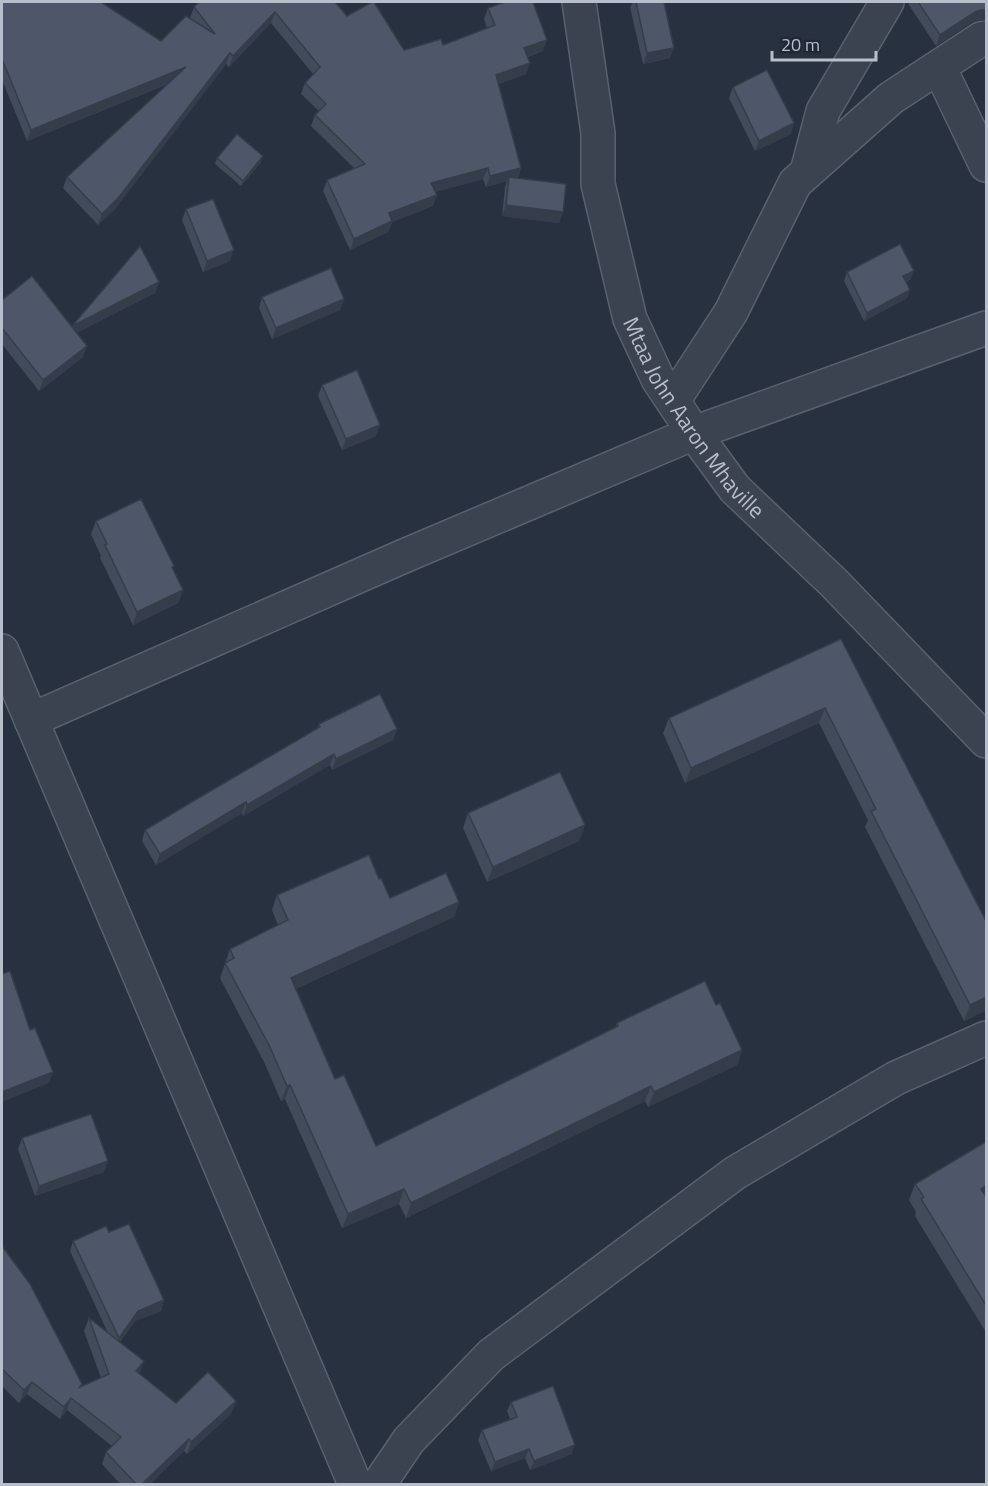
<svg xmlns="http://www.w3.org/2000/svg" width="988" height="1486" font-family="'Titillium Web',sans-serif">
<style>
.lines{fill:none;stroke-linecap:round;stroke-linejoin:round}
.minor-casing{stroke:#59616d;stroke-width:36}
.minor{stroke:#3b4350;stroke-width:33}
.wall{fill:#424b5a}
.shaded-wall{fill:#363d4a}
.building{fill:#4d5769;stroke:#363d4a;stroke-width:1.5}
.labels{text-anchor:middle;stroke-width:4.5;stroke-linejoin:round;paint-order:stroke}
.street-label{font-size:22px;fill:#b8beca;stroke:#202835}
</style>
<rect width="100%" height="100%" fill="#273140"/>
<g class="lines">
<defs>
<g id="minor">
<path id="s1" d="M579,2L598,133V184L630,319L658,379L694,433L735,489L834,583L986,741"/>
<polyline points="939,67 986,165"/>
<polyline points="807,172 823,111 887,2"/>
<polyline points="673,401 731,312 795,183 891,98 981,39 986,38"/>
<polyline points="2,651 355,1484"/>
<polyline points="31,720 404,556 694,433 986,328"/>
<polyline points="379,1484 409,1440 491,1355 735,1173 896,1078 986,1038"/>
</g>
</defs>
<use href="#minor" class="minor-casing"/>
<use href="#minor" class="minor"/>
</g>
<g class="wall">
<polygon points="2,2 161,41 190,18 194,7 347,16 404,50 443,45 487,28 484,19 488,8 543,51 528,57 526,74 498,84 521,168 518,178 563,212 559,223 502,216 505,187 507,181 486,187 483,179 435,192 433,206 392,222 388,232 350,250 323,191 327,180 354,168 311,126 315,115 319,111 301,94 305,83 313,74 271,23 229,67 226,64 115,209 98,225 63,188 67,177 168,84 27,141 2,80"/>
<polygon points="633,2 664,2 670,58 643,64 630,7"/>
<polygon points="907,2 987,2 987,20 977,21 971,23 936,46"/>
<polygon points="733,87 791,134 755,151 729,98"/>
<polygon points="217,158 261,162 241,186 215,164"/>
<polygon points="186,209 230,261 203,272 182,220"/>
<polygon points="847,272 911,279 906,282 910,290 907,298 864,321 844,281"/>
<polygon points="159,282 155,293 76,333 83,357 39,391 2,344 2,300 72,328 73,325"/>
<polygon points="262,297 344,299 340,310 272,339 259,308"/>
<polygon points="322,385 376,436 342,450 318,396"/>
<polygon points="96,521 173,569 183,590 178,603 133,625 100,558 101,556 91,534"/>
<polygon points="841,639 987,923 987,1010 964,1021 865,827 868,820 819,723 685,783 663,733 669,718"/>
<polygon points="319,724 397,729 393,740 332,770 330,765 243,816 242,813 156,865 142,841 145,830 317,729"/>
<polygon points="468,813 585,825 579,841 487,882 463,828"/>
<polygon points="379,879 390,898 459,902 454,917 295,989 335,1079 376,1146 615,1028 617,1023 716,1005 742,1050 737,1065 648,1107 645,1101 406,1218 399,1204 342,1228 285,1099 281,1101 264,1062 220,978 230,949 278,925 272,910 277,895"/>
<polygon points="22,1138 104,1172 35,1196 18,1149"/>
<polygon points="987,1141 987,1334 915,1216 916,1212 909,1200 915,1184"/>
<polygon points="109,1232 164,1300 161,1311 135,1321 120,1342 140,1373 139,1374 176,1403 236,1401 231,1414 187,1454 184,1451 149,1485 121,1485 102,1464 106,1452 112,1446 67,1410 60,1419 27,1394 19,1403 2,1386 2,1246 81,1387 101,1378 84,1331 89,1318 108,1333 70,1251 73,1241"/>
<polygon points="511,1402 572,1454 530,1470 525,1458 491,1471 478,1440 482,1430 510,1419 507,1411"/>
</g>
<g class="shaded-wall">
<polygon points="981,10 987,10 987,20 977,21 971,23 936,46 940,35 975,12"/>
<polygon points="275,12 271,23 229,67 233,56"/>
<polygon points="547,40 543,51 520,59 524,48"/>
<polygon points="674,48 670,58 643,64 647,53"/>
<polygon points="230,53 226,64 115,209 98,225 102,214"/>
<polygon points="530,63 526,74 492,87 496,75"/>
<polygon points="186,67 182,78 27,141 31,130"/>
<polygon points="794,123 791,134 755,151 759,141"/>
<polygon points="263,156 261,162 241,186 243,181"/>
<polygon points="488,168 483,179 427,194 431,183"/>
<polygon points="521,168 517,179 509,177 507,181 486,187 490,176"/>
<polygon points="437,195 433,206 392,222 388,232 350,250 354,239 389,213"/>
<polygon points="506,205 563,212 559,223 502,216"/>
<polygon points="234,250 230,261 203,272 207,261"/>
<polygon points="914,271 911,279 900,285 903,276"/>
<polygon points="159,282 155,293 70,336 74,325"/>
<polygon points="910,290 907,298 864,321 867,313"/>
<polygon points="344,299 340,310 272,339 276,328"/>
<polygon points="87,346 83,357 39,391 43,380"/>
<polygon points="380,425 376,436 342,450 346,439"/>
<polygon points="183,590 178,603 133,625 137,612"/>
<polygon points="825,708 819,723 685,783 691,768"/>
<polygon points="397,729 393,740 332,770 336,759"/>
<polygon points="334,754 330,765 243,816 247,805"/>
<polygon points="246,802 242,813 156,865 160,854"/>
<polygon points="585,825 579,841 487,882 493,867"/>
<polygon points="459,902 454,917 285,993 291,978"/>
<polygon points="987,997 987,1010 964,1021 970,1005"/>
<polygon points="742,1050 737,1065 648,1107 654,1092"/>
<polygon points="53,1072 49,1083 2,1102 2,1092"/>
<polygon points="290,1085 285,1099 281,1101 287,1086"/>
<polygon points="651,1086 645,1101 406,1218 411,1203"/>
<polygon points="108,1161 104,1172 35,1196 39,1186"/>
<polygon points="987,1185 987,1198 981,1189"/>
<polygon points="404,1189 399,1204 342,1228 348,1214"/>
<polygon points="164,1300 161,1311 135,1321 115,1348 119,1338 138,1311"/>
<polygon points="144,1361 140,1373 131,1384 136,1371"/>
<polygon points="32,1382 27,1394 19,1403 24,1390"/>
<polygon points="71,1398 67,1410 60,1419 64,1407"/>
<polygon points="236,1401 231,1414 187,1454 191,1442"/>
<polygon points="189,1439 184,1451 149,1485 141,1485"/>
<polygon points="575,1445 572,1454 530,1470 534,1461"/>
<polygon points="529,1449 525,1458 491,1471 495,1462"/>
</g>
<g class="building">
<polygon points="2,2 101,2 161,41 186,16 215,34 194,7 199,2 335,2 347,16 372,2 374,2 404,50 441,39 443,45 495,25 488,8 505,2 533,2 547,40 524,48 530,63 496,75 521,168 490,176 488,168 431,183 437,195 389,213 392,221 354,239 327,180 365,164 315,115 326,104 305,83 320,67 275,12 233,56 230,53 119,197 102,214 67,177 186,67 31,130 2,59"/>
<polygon points="636,2 664,2 674,48 647,53"/>
<polygon points="918,2 987,2 987,10 981,10 975,12 940,35"/>
<polygon points="767,70 794,123 759,141 733,87"/>
<polygon points="237,134 263,156 243,181 217,158"/>
<polygon points="509,177 566,184 563,212 506,205"/>
<polygon points="213,199 234,250 207,261 186,209"/>
<polygon points="900,244 914,271 903,276 910,290 867,313 847,272"/>
<polygon points="140,246 159,282 74,325 73,325"/>
<polygon points="331,268 344,299 276,328 262,297"/>
<polygon points="32,276 87,346 43,380 2,328 2,300"/>
<polygon points="357,370 380,425 346,439 322,385"/>
<polygon points="141,499 174,566 172,567 183,590 137,612 105,545 107,544 96,521"/>
<polygon points="841,639 987,923 987,997 970,1005 871,811 876,809 825,708 691,768 669,718"/>
<polygon points="380,694 397,729 336,759 334,754 247,805 246,802 160,854 145,830 195,800 320,727 319,724"/>
<polygon points="560,772 585,825 493,867 468,813"/>
<polygon points="369,855 379,879 381,878 390,898 446,873 459,902 291,978 335,1079 344,1075 376,1146 618,1026 617,1023 705,981 716,1005 720,1003 742,1050 654,1092 651,1086 411,1203 404,1189 348,1214 290,1085 287,1086 270,1047 225,963 234,958 230,949 288,920 277,895"/>
<polygon points="10,971 30,1030 35,1028 53,1072 2,1092 2,974"/>
<polygon points="91,1114 108,1161 39,1186 22,1138"/>
<polygon points="987,1141 987,1185 981,1189 987,1198 987,1307 921,1199 924,1197 915,1184"/>
<polygon points="129,1224 164,1300 138,1311 119,1338 73,1241 106,1226 109,1232"/>
<polygon points="2,1246 30,1284 82,1384 80,1387 109,1374 89,1318 144,1361 136,1371 176,1403 208,1372 236,1401 191,1442 189,1439 141,1485 137,1485 106,1452 121,1437 71,1398 64,1407 32,1382 24,1390 2,1369"/>
<polygon points="553,1386 575,1445 534,1461 529,1449 495,1462 482,1430 517,1417 511,1402"/>
</g>
<g class="labels">
<g class="street-label">
<text dy="8" stroke="none"><textPath href="#s1" startOffset="440">Mtaa John Aaron Mhaville</textPath></text>
</g>
</g>
<rect width="988" height="1486" fill="none" stroke="#b8beca" stroke-width="6"/>
<path d="M772 51v9h104v-9" fill="none" stroke="#b8beca" stroke-width="3"/>
<text x="781" y="51" font-size="18" fill="#b8beca" stroke="#202835" stroke-width="4.5" paint-order="stroke">20 m</text>
</svg>
